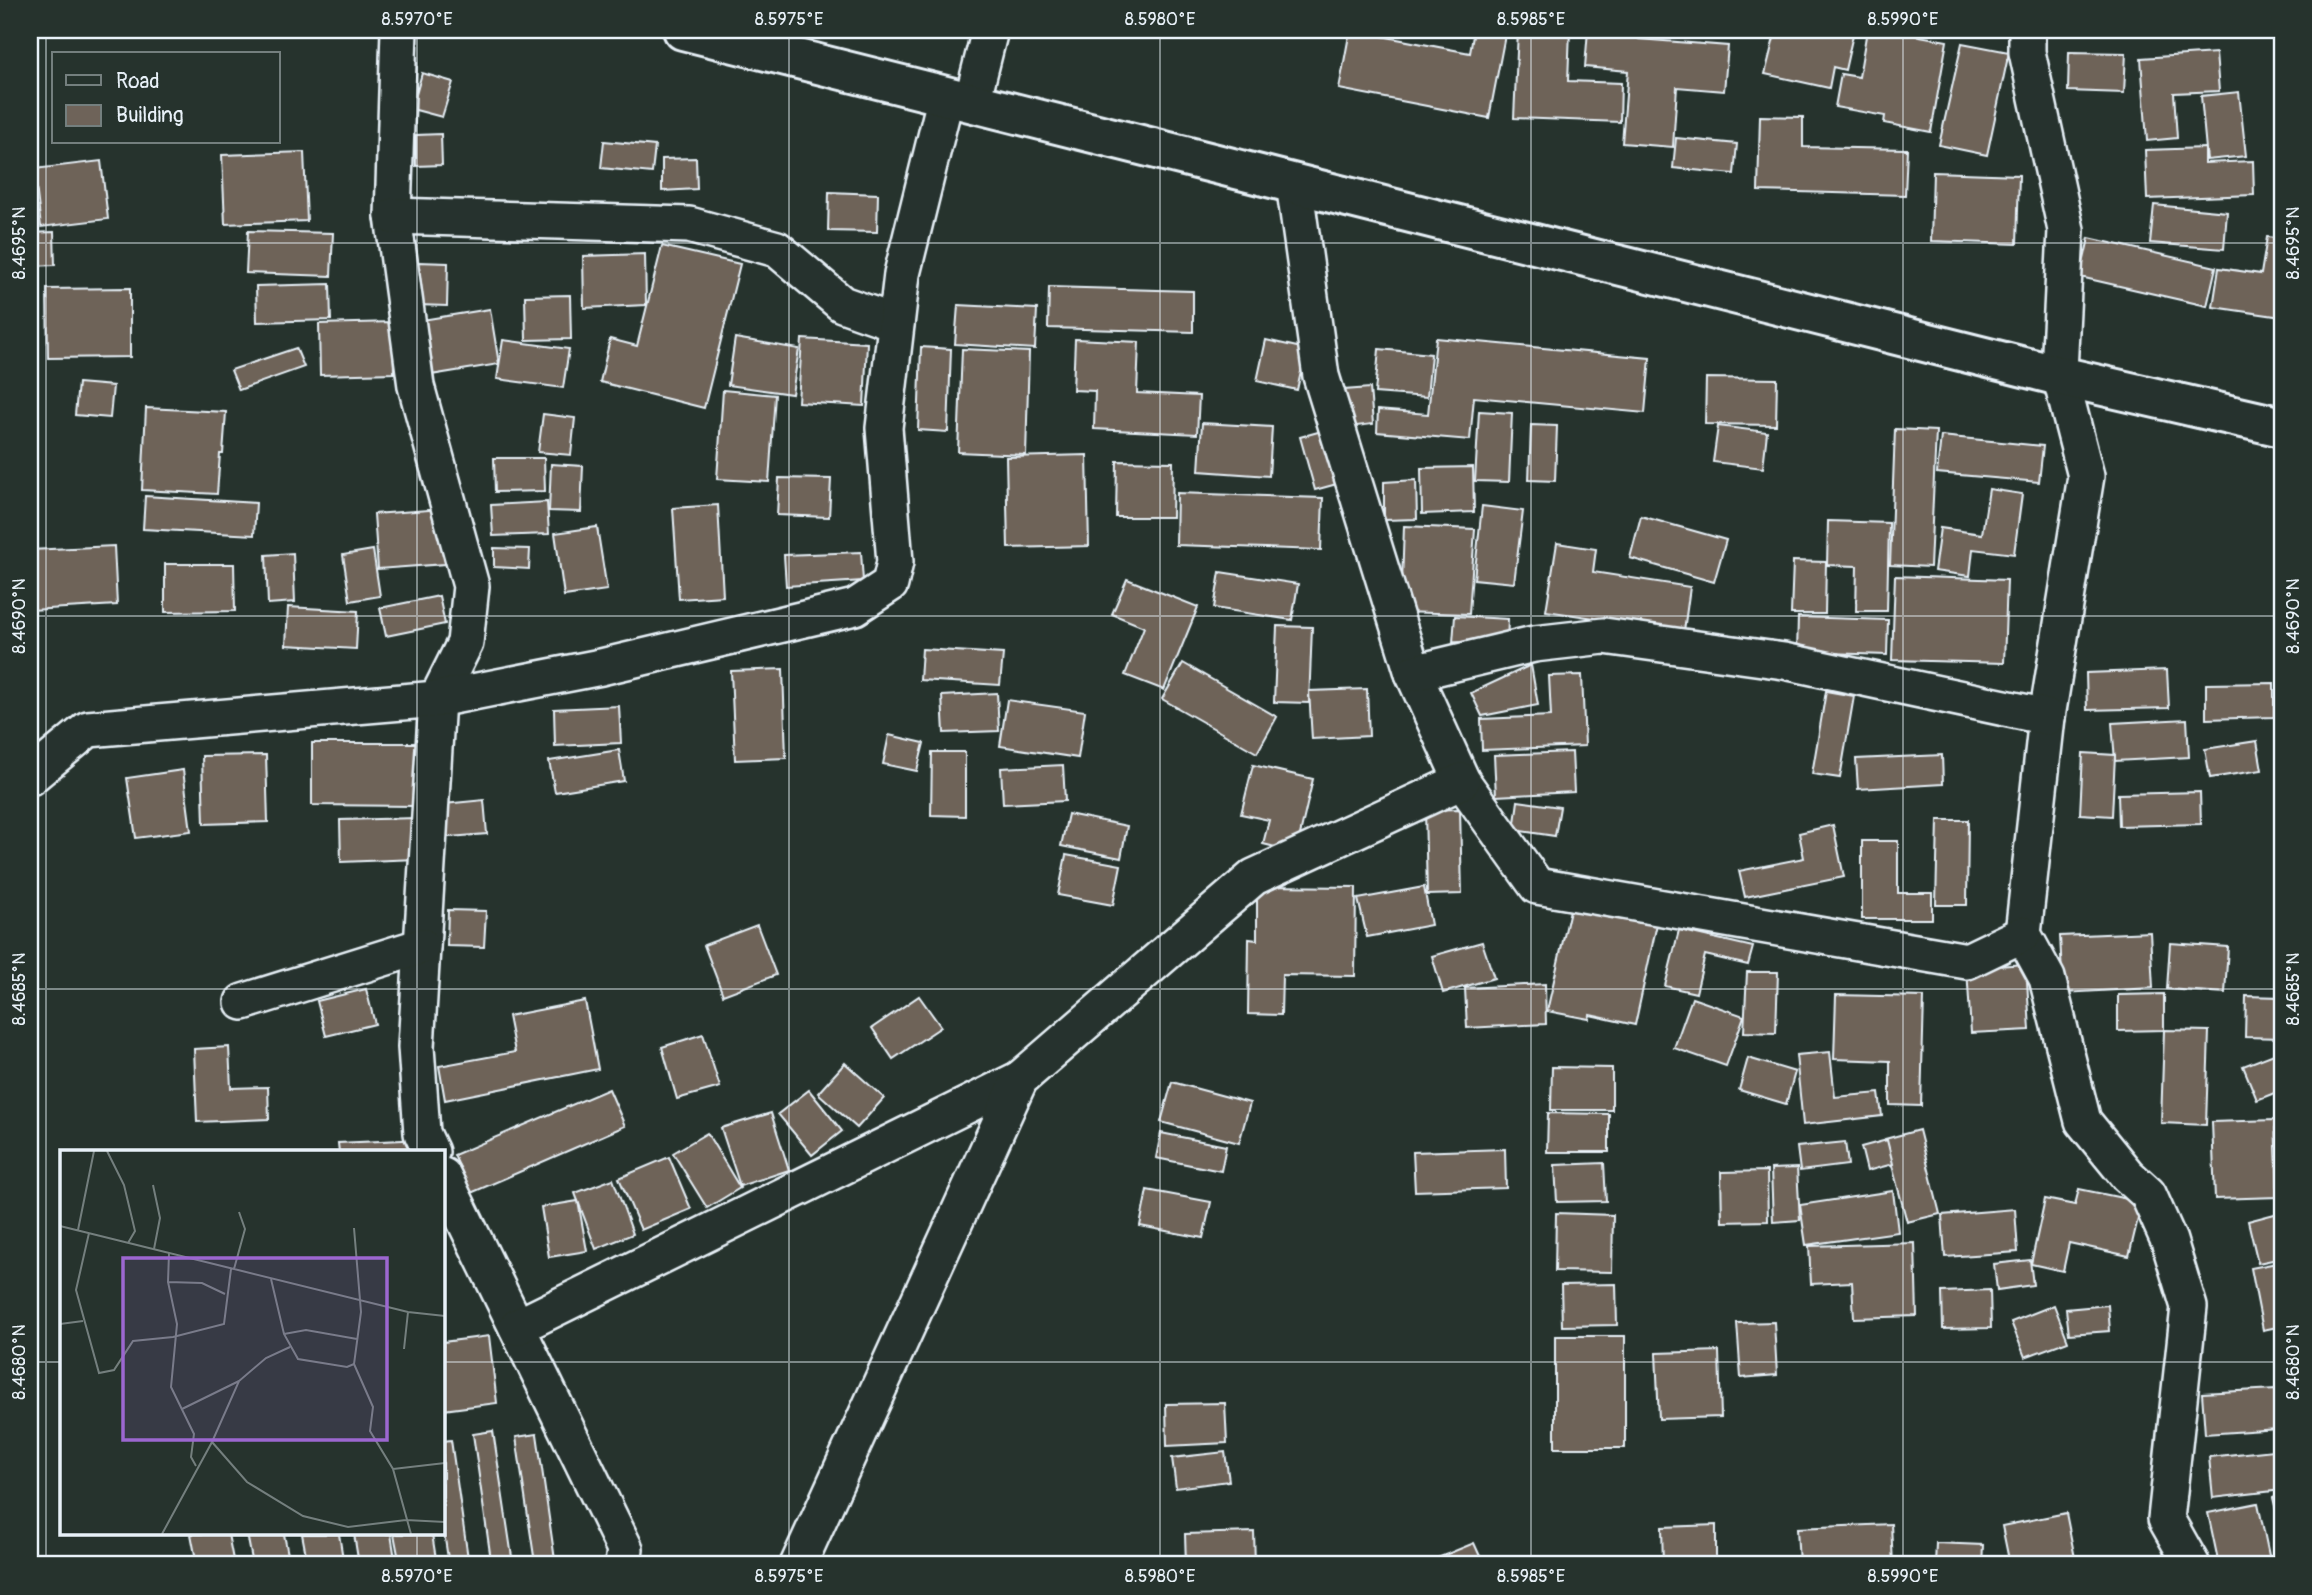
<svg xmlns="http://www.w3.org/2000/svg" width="2312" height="1595" font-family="Pangolin,sans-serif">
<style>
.building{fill:#6e6359;stroke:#e8f1f8;stroke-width:2}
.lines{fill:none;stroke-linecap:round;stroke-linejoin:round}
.street-casing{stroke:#e8f1f8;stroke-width:40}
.secondary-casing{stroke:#e8f1f8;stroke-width:44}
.street{stroke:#26332d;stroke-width:35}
.secondary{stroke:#26332d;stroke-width:38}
.ticks{fill:none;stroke:#e8f1f8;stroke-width:2;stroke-opacity:0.45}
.inset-road{fill:none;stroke:#747f7e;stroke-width:2}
.view{fill:#9c67d0;fill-opacity:0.15;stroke:#9c67d0;stroke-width:3.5}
.inset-edge{fill:none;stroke:#e8f1f8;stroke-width:3.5}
.neatline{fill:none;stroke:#e8f1f8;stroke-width:2.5}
.ticks-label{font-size:18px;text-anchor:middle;fill:#e8f1f8}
</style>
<rect width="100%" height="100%" fill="#26332d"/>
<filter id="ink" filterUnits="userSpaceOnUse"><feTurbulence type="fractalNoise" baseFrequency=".0143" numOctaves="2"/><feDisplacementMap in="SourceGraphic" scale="14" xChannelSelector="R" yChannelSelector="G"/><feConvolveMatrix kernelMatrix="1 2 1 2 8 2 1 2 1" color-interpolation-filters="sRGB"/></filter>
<g filter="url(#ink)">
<g class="building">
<polygon points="1350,30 1470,53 1474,30 1506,30 1489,118 1339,89"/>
<polygon points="1518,30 1570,30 1568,81 1621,83 1620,122 1514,118"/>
<polygon points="1588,30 1640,30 1639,39 1728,46 1724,91 1677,87 1673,147 1622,143 1628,71 1585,67"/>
<polygon points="1776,30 1854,30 1845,70 1833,67 1829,88 1765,74"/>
<polygon points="1867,30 1887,30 1947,41 1931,132 1884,123 1885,116 1835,107 1841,74 1859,77"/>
<polygon points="1962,43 2009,52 1987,155 1939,145"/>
<polygon points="2069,52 2126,53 2124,93 2068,91"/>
<polygon points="2216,53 2219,91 2174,93 2177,138 2147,141 2141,58"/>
<polygon points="422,73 453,82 442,117 412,109"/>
<polygon points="2239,92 2246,156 2207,160 2201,96"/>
<polygon points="1760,116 1803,117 1803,147 1907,149 1905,195 1758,191"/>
<polygon points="441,134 442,165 416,166 416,135"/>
<polygon points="1676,138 1737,144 1734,174 1673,168"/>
<polygon points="604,141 655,146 652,173 601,168"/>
<polygon points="2205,148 2205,163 2253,161 2254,195 2147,199 2145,150"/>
<polygon points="304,152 307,221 225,224 222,155"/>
<polygon points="696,158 697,189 662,191 662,159"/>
<polygon points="101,161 108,219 41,227 34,169"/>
<polygon points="1933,172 2019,175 2017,244 1931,241"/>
<polygon points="829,192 878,194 877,232 828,231"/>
<polygon points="2154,205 2227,212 2224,249 2150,243"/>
<polygon points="248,231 333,233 331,276 246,273"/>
<polygon points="54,232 55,265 30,266 30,233"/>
<polygon points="2267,237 2282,239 2282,317 2213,307 2219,268 2261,274"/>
<polygon points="2089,238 2216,267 2207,306 2080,277"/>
<polygon points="662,246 740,264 704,408 600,382 610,339 637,346"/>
<polygon points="645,254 646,305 584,308 583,256"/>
<polygon points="418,262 448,263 447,306 417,305"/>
<polygon points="330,284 331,320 257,322 256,286"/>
<polygon points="1049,287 1193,291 1193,332 1048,328"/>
<polygon points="130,288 130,357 48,358 47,289"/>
<polygon points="570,295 571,339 526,340 525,296"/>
<polygon points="958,305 1037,309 1035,349 955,344"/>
<polygon points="490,309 499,364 431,375 422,320"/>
<polygon points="393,322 394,373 320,375 319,324"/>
<polygon points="735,338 799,349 792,394 728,385"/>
<polygon points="1436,338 1650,358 1645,413 1474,397 1470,440 1377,432 1378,410 1428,414"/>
<polygon points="802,339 867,343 864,406 798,402"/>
<polygon points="1075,339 1139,342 1137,393 1199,396 1197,434 1094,429 1095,391 1073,390"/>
<polygon points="503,340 569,349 563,388 497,379"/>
<polygon points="1266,340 1306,349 1297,390 1257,381"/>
<polygon points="921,347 951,349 948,432 918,430"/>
<polygon points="296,348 304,367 239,390 231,370"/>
<polygon points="962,349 1029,352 1026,455 958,452"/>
<polygon points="1379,349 1431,354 1427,397 1375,393"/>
<polygon points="1706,378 1777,379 1776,425 1705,424"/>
<polygon points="78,383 113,386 110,418 75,415"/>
<polygon points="1370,388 1373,424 1349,427 1344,390"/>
<polygon points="723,390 775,395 769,482 717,479"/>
<polygon points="146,408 226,412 223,454 220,454 217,494 142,490"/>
<polygon points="1479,411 1512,413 1509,482 1475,481"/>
<polygon points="543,414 575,418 571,455 538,452"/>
<polygon points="1202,423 1272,427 1269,476 1199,471"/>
<polygon points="1531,425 1557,426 1555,481 1529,480"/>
<polygon points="1718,426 1767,432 1763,468 1713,462"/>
<polygon points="1329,429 1344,482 1315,490 1300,437"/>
<polygon points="1895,429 1936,431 1930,567 1890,565"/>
<polygon points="1941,436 2043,446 2039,482 1937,473"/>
<polygon points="1087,455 1089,546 1008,548 1006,457"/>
<polygon points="494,458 544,458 545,491 495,492"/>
<polygon points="1117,461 1173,462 1172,517 1116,517"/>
<polygon points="551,464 583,466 581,512 549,511"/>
<polygon points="1473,467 1474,512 1422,514 1421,468"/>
<polygon points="779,478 831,479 829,517 777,515"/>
<polygon points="1416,480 1417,519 1384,520 1384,482"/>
<polygon points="1989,489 2022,494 2014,554 1973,549 1970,576 1934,571 1940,528 1982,534"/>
<polygon points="1177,493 1323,498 1321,550 1176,545"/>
<polygon points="145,496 256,503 254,535 143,529"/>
<polygon points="547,502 549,534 493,536 491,505"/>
<polygon points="718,505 723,596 679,599 673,508"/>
<polygon points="1482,506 1523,511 1514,583 1474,579"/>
<polygon points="442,509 445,564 378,569 374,514"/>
<polygon points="1641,516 1726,540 1714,582 1630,558"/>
<polygon points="1828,521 1889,523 1887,611 1856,611 1857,566 1827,565"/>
<polygon points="1404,526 1475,529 1469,614 1401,612"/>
<polygon points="597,527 607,590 564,596 555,533"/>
<polygon points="1557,543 1596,549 1593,572 1690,587 1684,631 1546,611"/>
<polygon points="114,546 117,605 31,610 30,550"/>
<polygon points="494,548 530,549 529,569 494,567"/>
<polygon points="373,550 380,596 350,601 343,555"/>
<polygon points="861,552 863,581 786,586 784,555"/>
<polygon points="293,553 295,602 268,604 266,555"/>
<polygon points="1793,561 1826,562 1825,614 1791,614"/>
<polygon points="165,564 234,564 235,611 165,612"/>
<polygon points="1220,572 1298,584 1292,620 1214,608"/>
<polygon points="1895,576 2007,580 2004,663 1892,660"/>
<polygon points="1127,579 1198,607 1164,690 1125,675 1144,627 1112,614"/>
<polygon points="439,596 445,624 386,636 380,608"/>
<polygon points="288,607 358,611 356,649 286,645"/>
<polygon points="1455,616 1508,619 1507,644 1453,642"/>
<polygon points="1798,617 1888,620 1887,655 1797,652"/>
<polygon points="1277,626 1312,627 1309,703 1274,702"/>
<polygon points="922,649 1003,654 1000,685 920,680"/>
<polygon points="1183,663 1277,717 1257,753 1162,699"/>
<polygon points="1531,665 1538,705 1482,716 1471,693"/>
<polygon points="783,669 786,758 735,760 731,671"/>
<polygon points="2167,670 2169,708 2087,710 2086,673"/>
<polygon points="1582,675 1585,746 1482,750 1481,719 1551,716 1549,676"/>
<polygon points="2274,683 2274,717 2206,719 2206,684"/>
<polygon points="1367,689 1369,736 1312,739 1309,691"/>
<polygon points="1826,691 1854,696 1840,778 1812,774"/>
<polygon points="997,693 999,731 944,733 942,696"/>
<polygon points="1007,700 1085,711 1078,758 1000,746"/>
<polygon points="619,706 621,743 555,746 554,709"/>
<polygon points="2187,719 2189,757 2115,761 2112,723"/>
<polygon points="889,735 924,743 917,771 883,764"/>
<polygon points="2257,741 2262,770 2210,778 2205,749"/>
<polygon points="312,743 416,743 415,806 312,805"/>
<polygon points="619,750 624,781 555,792 549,761"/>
<polygon points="932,752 965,752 965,816 931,815"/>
<polygon points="1572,752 1574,792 1496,796 1494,755"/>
<polygon points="2083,753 2115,755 2112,816 2080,814"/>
<polygon points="266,755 268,822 204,824 202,756"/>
<polygon points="1942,755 1943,784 1858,789 1856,759"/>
<polygon points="1063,765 1065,801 1003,804 1001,768"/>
<polygon points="1253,765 1313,779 1296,852 1263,844 1269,820 1241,814"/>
<polygon points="183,770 191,831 136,838 127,778"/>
<polygon points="2200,792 2201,824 2119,826 2118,794"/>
<polygon points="484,800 487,834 437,838 434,805"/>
<polygon points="1518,801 1560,807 1555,836 1514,830"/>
<polygon points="1460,809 1462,894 1427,895 1425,810"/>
<polygon points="1068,814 1127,826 1121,858 1061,846"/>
<polygon points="416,818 417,859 341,862 340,820"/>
<polygon points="1938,820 1968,820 1967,905 1936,905"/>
<polygon points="1833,825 1844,877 1745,897 1739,871 1804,858 1799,833"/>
<polygon points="1862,841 1898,841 1898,893 1932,893 1932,919 1862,919"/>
<polygon points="1066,855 1121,865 1113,905 1058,895"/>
<polygon points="1257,886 1356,887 1355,976 1282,975 1281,1015 1248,1014 1249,939 1257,940"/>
<polygon points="1424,887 1431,925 1367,937 1358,899"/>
<polygon points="1572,901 1658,919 1635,1025 1590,1015 1589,1019 1547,1011"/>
<polygon points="448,910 486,911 484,947 447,946"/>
<polygon points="757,925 776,975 723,995 704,945"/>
<polygon points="1679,930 1753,947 1748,965 1705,955 1696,993 1665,986"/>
<polygon points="2150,932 2153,988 2063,993 2060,936"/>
<polygon points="1482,942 1494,978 1443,993 1432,956"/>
<polygon points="2170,943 2228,947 2225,993 2167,989"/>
<polygon points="2026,964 2030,1030 1971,1033 1967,968"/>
<polygon points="1747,972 1778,972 1776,1033 1744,1032"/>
<polygon points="1545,984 1546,1024 1467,1028 1465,988"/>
<polygon points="366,989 375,1024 326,1036 317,1001"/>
<polygon points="2164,994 2164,1030 2118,1031 2118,995"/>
<polygon points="1836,995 1924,997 1921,1106 1890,1105 1890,1061 1834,1059"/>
<polygon points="919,996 941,1027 893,1059 872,1028"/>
<polygon points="2246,996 2282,997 2282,1038 2245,1037"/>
<polygon points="1692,998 1744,1016 1726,1066 1674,1048"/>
<polygon points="585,1001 598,1069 445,1100 439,1066 515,1052 508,1016"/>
<polygon points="2164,1030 2209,1031 2206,1125 2161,1123"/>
<polygon points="703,1034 720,1087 677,1099 662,1047"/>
<polygon points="229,1047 231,1088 268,1087 269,1119 197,1122 194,1049"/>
<polygon points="1830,1052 1835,1097 1879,1093 1882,1116 1803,1125 1796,1055"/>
<polygon points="2279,1052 2282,1061 2282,1090 2257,1100 2243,1066"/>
<polygon points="1748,1058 1795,1072 1786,1104 1739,1090"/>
<polygon points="845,1063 884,1098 857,1128 818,1093"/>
<polygon points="1552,1067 1612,1068 1612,1110 1551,1110"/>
<polygon points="1172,1082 1250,1103 1239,1143 1161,1122"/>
<polygon points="609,1089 625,1126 471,1193 454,1155"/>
<polygon points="809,1090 842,1131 812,1155 778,1114"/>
<polygon points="771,1113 789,1170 740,1186 721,1128"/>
<polygon points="1548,1113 1609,1114 1609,1152 1547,1152"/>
<polygon points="2275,1120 2278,1197 2215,1199 2212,1122"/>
<polygon points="1919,1130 1940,1214 1907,1222 1885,1139"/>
<polygon points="707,1133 740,1188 707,1208 673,1153"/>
<polygon points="1161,1133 1226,1146 1221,1171 1156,1158"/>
<polygon points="424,1139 425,1152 339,1152 338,1143"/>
<polygon points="1887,1140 1893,1164 1867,1171 1861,1147"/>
<polygon points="1845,1142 1848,1165 1800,1171 1797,1147"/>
<polygon points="1505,1149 1506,1188 1415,1191 1413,1152"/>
<polygon points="669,1157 691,1209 641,1230 619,1178"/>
<polygon points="1604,1163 1606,1201 1557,1202 1555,1165"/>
<polygon points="1797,1168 1800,1220 1773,1222 1771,1169"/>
<polygon points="1767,1171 1768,1221 1722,1222 1721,1172"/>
<polygon points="613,1179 633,1234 596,1249 575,1193"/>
<polygon points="2079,1189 2142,1202 2129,1256 2069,1243 2063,1271 2031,1264 2045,1199 2075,1205"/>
<polygon points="1147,1190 1211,1202 1203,1238 1140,1226"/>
<polygon points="1893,1191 1898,1232 1806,1245 1800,1205"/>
<polygon points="578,1201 587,1251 549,1257 541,1207"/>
<polygon points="2015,1209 2018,1252 1945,1257 1942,1215"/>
<polygon points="2282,1212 2282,1258 2258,1263 2248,1221"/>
<polygon points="1556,1213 1613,1215 1612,1272 1555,1271"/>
<polygon points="1915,1243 1917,1316 1854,1318 1852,1282 1811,1284 1809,1246"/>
<polygon points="2030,1260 2033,1285 1997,1290 1994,1264"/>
<polygon points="2282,1262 2282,1326 2263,1330 2251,1268"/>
<polygon points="1616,1284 1617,1325 1562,1326 1561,1285"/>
<polygon points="1990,1290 1991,1328 1943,1329 1942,1292"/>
<polygon points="2054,1305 2068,1341 2025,1357 2011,1322"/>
<polygon points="2108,1305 2110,1331 2069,1334 2066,1309"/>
<polygon points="1774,1322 1777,1375 1741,1378 1737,1323"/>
<polygon points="489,1336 497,1403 443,1410 443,1342"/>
<rect x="1555" y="1336" width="70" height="112"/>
<polygon points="1719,1351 1721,1417 1659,1419 1656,1353"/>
<polygon points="2276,1389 2278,1429 2205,1434 2202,1393"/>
<polygon points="1225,1403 1227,1443 1167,1446 1166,1404"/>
<polygon points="493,1431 512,1557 491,1560 473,1434"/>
<polygon points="537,1434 555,1560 535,1563 516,1437"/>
<polygon points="451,1440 469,1565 449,1565 443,1526 443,1441"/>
<polygon points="2282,1449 2282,1490 2213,1498 2209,1457"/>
<polygon points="1225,1452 1229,1481 1176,1488 1172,1458"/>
<polygon points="2282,1495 2282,1534 2273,1498"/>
<polygon points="2258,1503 2271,1565 2219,1565 2208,1513"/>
<polygon points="2066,1513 2075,1558 2039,1565 2010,1565 2002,1526"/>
<polygon points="1891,1524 1893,1565 1799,1565 1797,1528"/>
<polygon points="1716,1525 1716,1563 1663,1565 1662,1527"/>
<polygon points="1254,1532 1255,1564 1186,1565 1185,1534"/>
<polygon points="191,1534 228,1534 234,1565 197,1565"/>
<polygon points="247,1534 284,1534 290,1565 253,1565"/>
<polygon points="302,1534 339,1534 344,1565 308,1565"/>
<polygon points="354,1534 391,1534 396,1565 359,1565"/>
<polygon points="394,1534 432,1534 437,1565 400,1565"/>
<polygon points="1474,1543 1484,1565 1430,1565 1428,1562"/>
<polygon points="1936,1543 1983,1545 1982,1565 1935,1565"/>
</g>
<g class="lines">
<defs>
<g id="street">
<polyline points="399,30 393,216 416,386 471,586 465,643 437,699 416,1047 422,1133 431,1152"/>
<polyline points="2027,30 2027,52 2066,230 2059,371 2086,476 2047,717 2023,934 2047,978 2083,1121 2127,1175 2148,1194 2169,1241 2189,1307 2166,1519 2192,1565"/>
<polyline points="972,102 990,30"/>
<polyline points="1294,183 1321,376 1413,673 1462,781 1537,886 1967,961 2023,934"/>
<polyline points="393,216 689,225 777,249 842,304 896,323"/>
<polyline points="1413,673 1534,644 1604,636 1784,661 2047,717"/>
<polyline points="30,777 88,729 437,699 601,667 855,607 890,584 895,562 884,428 902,274 946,96"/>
<polyline points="243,1002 422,946"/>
<polyline points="443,1176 625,1549 623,1565"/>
<polyline points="517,1327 1020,1079"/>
<polyline points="798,1565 1020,1079 1254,877 1462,781"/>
</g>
<polyline id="secondary" points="683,30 2060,376 2282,427"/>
</defs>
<use href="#street" class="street-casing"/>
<use href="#secondary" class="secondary-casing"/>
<use href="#street" class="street"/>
<use href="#secondary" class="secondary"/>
</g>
</g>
<path class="ticks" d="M46,30V1565M417,30V1152M789,30V1565M1160,30V1565M1531,30V1565M1903,30V1565M2274,30V1565M30,243H2282M30,616H2282M30,989H2282M30,1362H61M443,1362H2282M417,1534V1565"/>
<g transform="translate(60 1150)">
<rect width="385" height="385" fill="#26332d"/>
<path class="inset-road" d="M47,1L64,35L75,81L68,93M93,35L100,68L94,99M0,76L348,162L385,166M294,78L301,162L294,214L313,257L310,281L333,319L351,384M18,80L34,1M29,83L16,140L39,223L54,220L73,191L113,187L164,174L171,119M109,103L108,132L117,174L111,237L134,284L131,307L136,316M174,119L185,79L179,62M211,129L224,184L238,209L287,217L294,214M108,132L142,133L165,144M0,174L23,171M224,184L246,180L297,189M344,199L348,162M122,259L179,231M152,292L187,332L243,366L288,377L346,370L385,372M333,319L385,313M102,384L152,292L179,231L206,208L230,197"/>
<path class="view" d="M63,108H327V290H63Z"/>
<rect width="385" height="385" class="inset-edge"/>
</g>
<rect width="2312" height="1595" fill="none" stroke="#26332d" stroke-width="77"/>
<rect x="52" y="52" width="228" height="91" fill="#26332d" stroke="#747f7e" stroke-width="2"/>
<rect x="66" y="75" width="35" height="10" fill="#26332d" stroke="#747f7e" stroke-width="2"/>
<text x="116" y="88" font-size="21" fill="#e8f1f8">Road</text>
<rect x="66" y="105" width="35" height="21" fill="#6e6359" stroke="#747f7e" stroke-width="2"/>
<text x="116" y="122" font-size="21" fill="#e8f1f8">Building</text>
<rect x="38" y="38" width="2236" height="1518" class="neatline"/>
<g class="ticks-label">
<text x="417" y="25">8.5970°E</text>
<text x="789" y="25">8.5975°E</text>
<text x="1160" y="25">8.5980°E</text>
<text x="1531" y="25">8.5985°E</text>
<text x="1903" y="25">8.5990°E</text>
<text transform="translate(19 243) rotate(-90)" y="6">8.4695°N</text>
<text transform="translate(2293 243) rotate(-90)" y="6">8.4695°N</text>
<text transform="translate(19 616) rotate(-90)" y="6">8.4690°N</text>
<text transform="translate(2293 616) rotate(-90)" y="6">8.4690°N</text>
<text transform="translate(19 989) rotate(-90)" y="6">8.4685°N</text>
<text transform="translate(2293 989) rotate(-90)" y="6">8.4685°N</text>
<text transform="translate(19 1362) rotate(-90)" y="6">8.4680°N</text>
<text transform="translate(2293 1362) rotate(-90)" y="6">8.4680°N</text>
<text x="417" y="1582">8.5970°E</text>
<text x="789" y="1582">8.5975°E</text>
<text x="1160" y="1582">8.5980°E</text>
<text x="1531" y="1582">8.5985°E</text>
<text x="1903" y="1582">8.5990°E</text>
</g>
</svg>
